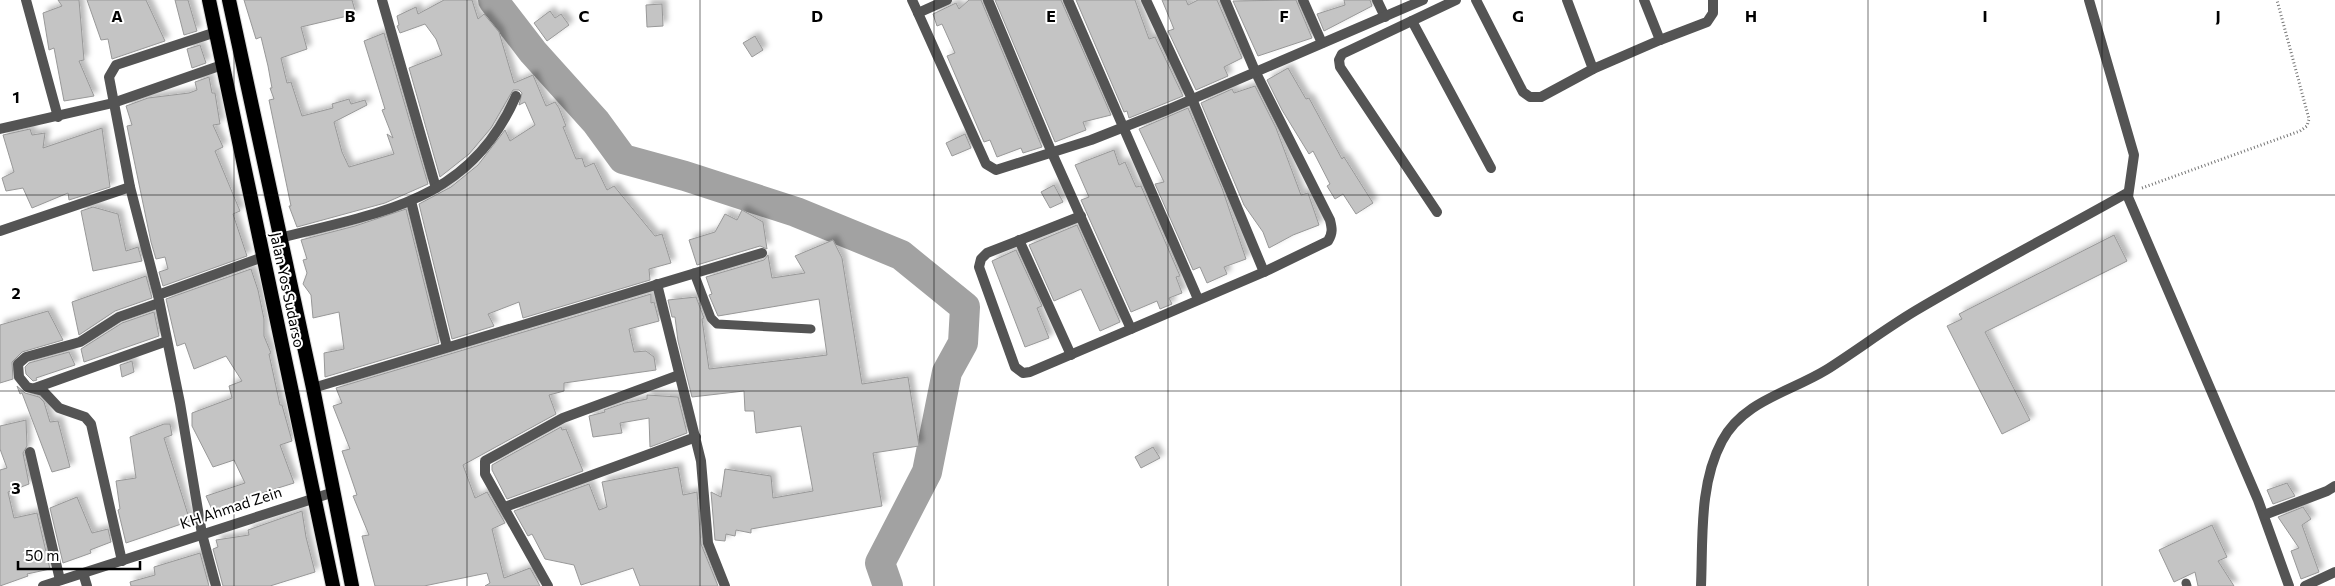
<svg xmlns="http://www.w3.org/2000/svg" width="2335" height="586" font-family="Commissioner,sans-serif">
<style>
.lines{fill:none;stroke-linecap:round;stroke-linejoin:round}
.river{stroke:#a2a2a2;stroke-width:30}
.building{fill:#c4c4c4;stroke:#989898;filter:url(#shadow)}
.trunk-casing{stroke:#dbdbdb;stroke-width:16}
.path{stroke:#767676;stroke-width:3;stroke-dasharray:1 2.5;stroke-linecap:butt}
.service{stroke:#545454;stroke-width:9}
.minor{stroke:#545454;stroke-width:10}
.tertiary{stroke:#545454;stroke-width:10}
.trunk{stroke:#000;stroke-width:14}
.grid{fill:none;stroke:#000;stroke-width:1;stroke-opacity:0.55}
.labels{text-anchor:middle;stroke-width:4;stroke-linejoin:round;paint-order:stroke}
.street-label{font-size:15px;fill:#000;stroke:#fff}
.grid-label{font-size:16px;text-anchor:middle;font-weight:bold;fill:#000;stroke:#fff;stroke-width:4;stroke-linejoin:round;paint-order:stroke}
</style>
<defs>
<filter id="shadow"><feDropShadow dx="4.5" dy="-4.5" stdDeviation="2.5" flood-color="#0004"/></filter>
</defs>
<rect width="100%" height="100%" fill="#fff"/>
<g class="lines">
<polyline class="river" points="493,0 533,52 596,122 623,159 685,176 796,212 901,255 965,307 963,343 947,372 927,472 880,563 888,586"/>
</g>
<g class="building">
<polygon points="58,0 79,0 84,60 79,61 94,96 64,101 54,48 49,50 43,13 62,6"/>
<polygon points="87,0 146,0 165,41 112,59 108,39 101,40"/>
<polygon points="175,0 188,0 197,31 184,35"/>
<polygon points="244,0 352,0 356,14 301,27 307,49 281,58 287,83 291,82 302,116 333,108 332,104 349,99 351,104 365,100 367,105 334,122 342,152 349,167 394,154 387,134 393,138 382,110 385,109 364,41 384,33 428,184 385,203 297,227 289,206 291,206 269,100 274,99 270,88 272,88 268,66 261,37 256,39"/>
<polygon points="444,0 472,0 478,19 484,14 499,32 514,83 533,75 546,106 555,102 559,108 566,126 563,127 576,159 582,158 585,167 594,163 607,190 614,186 655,236 662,234 671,263 649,269 650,280 523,318 519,302 488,314 494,326 452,339 419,204 451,187 478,165 505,130 510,141 535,125 525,102 519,105 522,93 519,90 513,90 491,128 469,154 440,177 409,68 442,55 436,39 425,24 400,33 397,26 399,25 397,16 416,7 418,14"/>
<polygon points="969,0 981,0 1042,147 1023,153 1021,148 997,157 990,140 984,142 947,56 955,53 942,24 937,26 933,14 956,3 959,9"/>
<polygon points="995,0 1061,0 1111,115 1083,122 1086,130 1055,142"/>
<polygon points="1076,0 1135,0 1149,39 1155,37 1183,96 1129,118 1127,111 1124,112"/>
<polygon points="1162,0 1186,0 1188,5 1198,0 1217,0 1242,58 1224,67 1228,76 1196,90 1168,31 1174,29"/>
<polygon points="1296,0 1312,38 1258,56 1233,1"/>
<polygon points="1344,0 1370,0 1372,6 1324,31 1317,14 1345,5"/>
<polygon points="662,4 663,26 647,27 646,5"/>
<polygon points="550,11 555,18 561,14 569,25 547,41 534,23"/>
<polygon points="755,36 763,50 752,57 743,43"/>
<polygon points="200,45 206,63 192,68 187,49"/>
<polygon points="1288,68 1306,99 1309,98 1342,159 1344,157 1373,203 1356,214 1343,194 1335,199 1327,186 1330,184 1313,151 1309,154 1282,110 1267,80"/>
<polygon points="209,77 212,93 215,93 220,124 213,125 223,147 215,151 240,211 233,214 247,256 163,286 159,272 168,269 165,257 156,259 151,242 127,126 132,125 126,106 148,98 189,93 197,90 195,82"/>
<polygon points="1255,86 1276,128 1301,195 1308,193 1319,225 1293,235 1269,248 1263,232 1244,205 1201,103 1232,89 1234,93"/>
<polygon points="1188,108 1222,188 1246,259 1224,267 1227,274 1207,283 1200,267 1193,270 1155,184 1164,182 1139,129"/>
<polygon points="102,128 110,187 69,200 68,193 32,208 23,188 6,191 2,178 14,172 3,135 30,129 32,135 45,133 43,148"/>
<polygon points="965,134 971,148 952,156 946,143"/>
<polygon points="1114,150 1119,165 1125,162 1136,187 1141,186 1180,276 1176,277 1182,293 1169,298 1172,304 1160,309 1157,301 1131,312 1081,200 1089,197 1075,165"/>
<polygon points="1054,185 1063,202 1050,208 1041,192"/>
<polygon points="93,207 118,214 126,251 138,247 142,261 93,271 81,211"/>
<polygon points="406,209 439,343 325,377 324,353 344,349 339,312 313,318 311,295 303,284 307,273 303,260 307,259 301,240 355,226"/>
<polygon points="742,210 763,222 767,249 760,246 697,265 689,240 715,232 725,214 737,220"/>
<polygon points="1077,225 1120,322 1100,331 1081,289 1054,301 1029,245"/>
<polygon points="2114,235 2127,261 1985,332 2030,420 2002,434 1947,326 1962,319 1959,314"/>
<polygon points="833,240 842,258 862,384 908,377 919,446 873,453 882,506 751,529 751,533 736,530 735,536 726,534 725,541 715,540 711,492 721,497 725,469 771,476 773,498 813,491 801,426 756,433 754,411 745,411 744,391 692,397 678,341 675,317 672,317 668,300 696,297 704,318 702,319 709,369 827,355 819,299 718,316 709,295 712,294 706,277 764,260 768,255 772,278 805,273 795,256"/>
<polygon points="1016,250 1042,306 1037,308 1049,338 1025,347 992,261"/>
<polygon points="251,269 258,290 264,319 264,336 271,353 269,354 280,405 282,405 292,441 280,445 294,483 243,499 244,503 214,514 206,496 245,483 234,460 213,467 192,426 192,413 232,398 229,386 242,381 226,356 194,369 185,343 177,346 166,299"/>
<polygon points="146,276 152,298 115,311 79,335 72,302"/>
<polygon points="651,294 651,303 654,302 659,321 629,329 634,352 646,351 654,357 656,370 564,383 564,391 549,395 556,414 463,465 475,498 487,492 505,523 492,529 504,578 530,568 540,586 485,586 490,583 487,573 424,586 375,586 362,536 369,535 353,496 357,495 342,451 350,449 333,406 342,403 336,388"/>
<polygon points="48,311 63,340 22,352 12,362 13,379 0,383 0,325"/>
<polygon points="154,312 159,336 84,362 81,349 122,323"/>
<polygon points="69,352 75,365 36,378 37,380 33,381 26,374 25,367 29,363"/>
<polygon points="132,361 134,372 122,377 120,365"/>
<polygon points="17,386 25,393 39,397 44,402 50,422 58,421 70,467 52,472 22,393 20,394"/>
<polygon points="647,395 678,397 687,433 650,447 649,418 620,423 622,433 593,437 589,416 605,412 604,410 625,403 647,399"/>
<polygon points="26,420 27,446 23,453 29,484 8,492 14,518 37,513 50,569 27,574 28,576 0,586 0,470 7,468 0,449 0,426"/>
<polygon points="164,424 170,424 172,435 164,438 190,521 126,543 118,510 120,509 116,481 136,478 130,437"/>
<polygon points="561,427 562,430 566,429 583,471 507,499 492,470 492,465"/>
<polygon points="1153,447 1160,458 1141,468 1135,457"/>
<polygon points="678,467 683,495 697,492 701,544 718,586 640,586 633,568 581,585 574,565 545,559 532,534 528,536 514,511 589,484 599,510 607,507 602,482"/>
<polygon points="2287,483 2295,496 2273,504 2267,490"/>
<polygon points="77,497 92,533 108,529 111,542 90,550 91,553 63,563 50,508"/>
<polygon points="2303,507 2311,519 2302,525 2319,572 2301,579 2291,551 2299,548 2278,517"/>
<polygon points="302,511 306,537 315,572 270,586 223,586 213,549 218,547 216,540 249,535 248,530"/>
<polygon points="2212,525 2227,557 2218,561 2234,586 2198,586 2195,572 2174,582 2159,550"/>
<polygon points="200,553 209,586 131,586 130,582 155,575 154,567"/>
</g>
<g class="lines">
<defs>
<g id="trunk">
<polyline points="209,0 333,586"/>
<polyline points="229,0 313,388 352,586"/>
</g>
</defs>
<use href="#trunk" class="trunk-casing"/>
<polyline class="path" points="2142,188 2300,131 2307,126 2309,119 2277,0"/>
<g class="service">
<polyline points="694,273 711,318 717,324 811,329"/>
<polyline points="2186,583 2187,586"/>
</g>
<g class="minor">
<polyline points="26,0 58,117"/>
<polyline points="382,0 436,188"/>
<polyline points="912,0 918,13 947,0"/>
<path d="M988,0L1052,153L1131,329L1264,272L1328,241C1333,233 1332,228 1330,220L1255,71L1225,0"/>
<polyline points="1068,0 1198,299"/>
<polyline points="1146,0 1192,99 1264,272"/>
<polyline points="1303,0 1322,43"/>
<polyline points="1377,0 1385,17"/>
<polyline points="1476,0 1523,92 1530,97 1541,97 1593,69 1660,40 1707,22 1713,13 1713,0"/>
<polyline points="1567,0 1593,69"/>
<polyline points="1644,0 1660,40"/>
<polyline points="2089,0 2134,155 2128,197 2258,500 2289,586"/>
<polyline points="918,13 986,164 996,170 1091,140 1167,110 1423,0"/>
<polyline points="1412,21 1491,168"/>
<polyline points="0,129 113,103 222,65"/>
<polyline points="411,201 447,347"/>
<polyline points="1437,212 1340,67 1339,60 1342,54 1456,0"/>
<polyline points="1081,216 987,253 981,259 979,267 1015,367 1023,373 1030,372 1131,329"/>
<polyline points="0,231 130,187"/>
<path d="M280,238C381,212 470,202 516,96"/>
<polyline points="1019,240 1071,355"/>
<polyline points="657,284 701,461 708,543 725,586"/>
<polyline points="158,295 130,187 109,77 116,65 216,32"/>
<polyline points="35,388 167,341"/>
<polyline points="313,388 762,253"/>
<polyline points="30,452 60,580"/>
<polyline points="505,507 696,437"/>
<polyline points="2264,515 2327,491 2335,486"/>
<polyline points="122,561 91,424 85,417 59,408 43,391 27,387 19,377 18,364 26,357 80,342 119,317 159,303"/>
<polyline points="83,573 87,586"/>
<polyline points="216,586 202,534 180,403 158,295 263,257"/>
<polyline points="548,586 485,474 485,461 563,418 679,375"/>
<path d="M1701,586C1703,538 1699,484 1722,441C1743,401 1790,392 1826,370C1856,351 1885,329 1915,311C1984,270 2056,233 2127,193"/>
<polyline points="2305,586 2335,572"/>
</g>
<polyline class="tertiary" points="43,586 334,492"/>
<use href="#trunk" class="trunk"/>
</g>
<path class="grid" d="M234,0V586M467,0V586M700,0V586M934,0V586M1168,0V586M1401,0V586M1634,0V586M1868,0V586M2102,0V586M0,195H2335M0,391H2335"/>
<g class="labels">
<g class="street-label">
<text transform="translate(287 290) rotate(78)" y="5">Jalan Yos Sudarso</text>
<text transform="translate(231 508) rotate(-18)" y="5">KH Ahmad Zein</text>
</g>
</g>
<g class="grid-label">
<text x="117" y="22">A</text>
<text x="350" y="22">B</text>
<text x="584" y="22">C</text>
<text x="817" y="22">D</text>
<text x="1051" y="22">E</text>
<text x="1284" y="22">F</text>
<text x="1518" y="22">G</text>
<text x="1751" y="22">H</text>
<text x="1985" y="22">I</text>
<text x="2218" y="22">J</text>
<text x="16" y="103">1</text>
<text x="16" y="299">2</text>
<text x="16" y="494">3</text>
</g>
<path d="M18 561v8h122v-8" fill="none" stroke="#000000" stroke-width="2.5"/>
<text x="25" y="561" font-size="15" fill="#000000" stroke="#ffffff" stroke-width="4" paint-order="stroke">50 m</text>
</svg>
